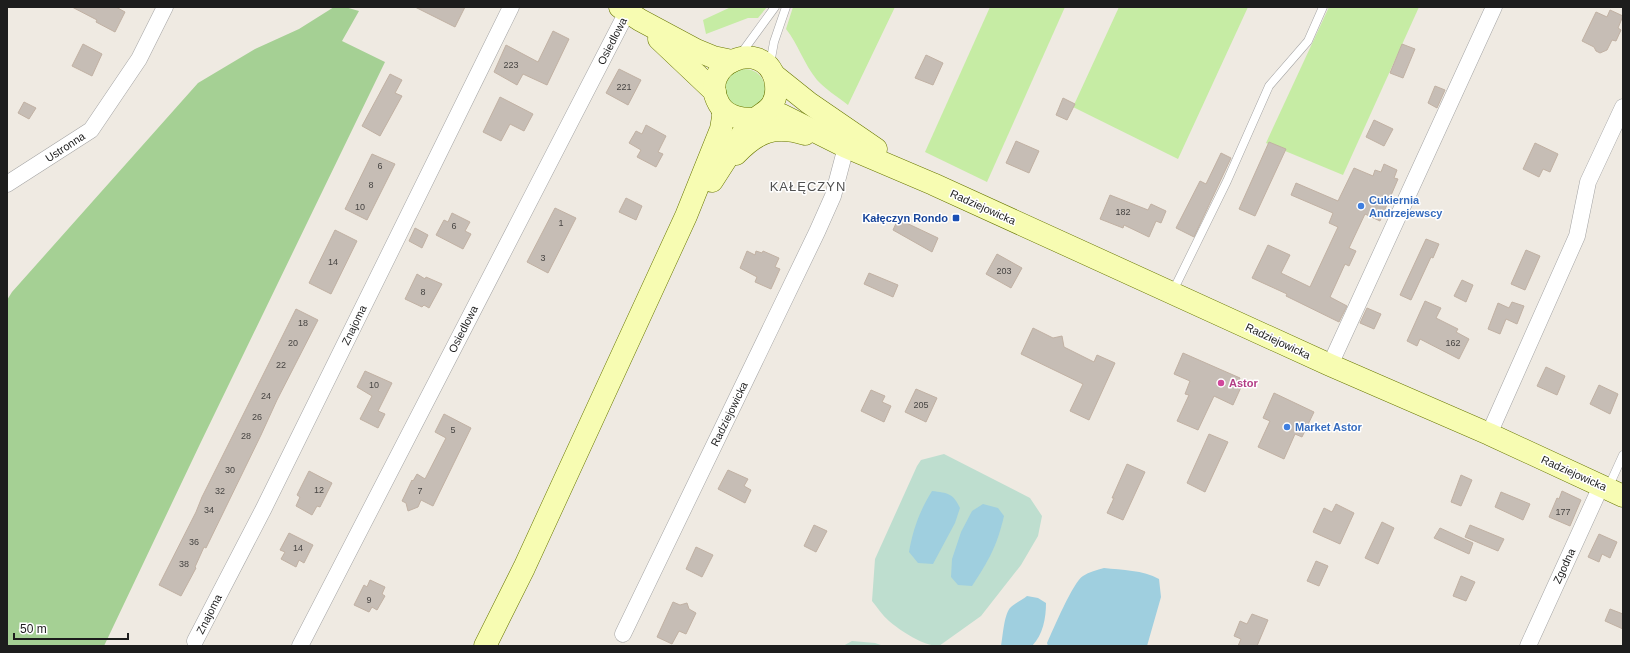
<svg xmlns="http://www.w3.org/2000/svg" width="1630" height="653" font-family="Arial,sans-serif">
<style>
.grass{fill:#c6eca4}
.forest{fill:#a5d094}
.wetland{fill:#bedecf}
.water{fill:#9fcfdf}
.building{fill:#c6bdb5;stroke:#c1b1a3}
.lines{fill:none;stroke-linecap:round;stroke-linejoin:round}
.lane-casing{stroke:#a4a4a4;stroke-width:9}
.street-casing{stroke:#a4a4a4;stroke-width:17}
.secondary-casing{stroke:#687700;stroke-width:23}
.lane{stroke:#fff;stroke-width:8}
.street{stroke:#fff;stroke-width:16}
.secondary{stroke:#f7fcb2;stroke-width:22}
.shop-dot{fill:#3f7fe0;stroke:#fff;stroke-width:1.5}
.transit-dot{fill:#1a4fb4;stroke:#fff;stroke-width:1.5}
.hotel-dot{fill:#d1479c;stroke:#fff;stroke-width:1.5}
.labels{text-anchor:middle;stroke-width:3;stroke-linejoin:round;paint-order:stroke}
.number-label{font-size:9px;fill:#474543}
.street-label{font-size:11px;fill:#1d1d1d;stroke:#fff}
.shop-label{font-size:11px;font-weight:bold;fill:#366cbe;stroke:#fff;text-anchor:start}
.transit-label{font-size:11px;font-weight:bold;fill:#164399;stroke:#fff;text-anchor:end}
.hotel-label{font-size:11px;font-weight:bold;fill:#b23c85;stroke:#fff;text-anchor:start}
.quarter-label{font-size:13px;letter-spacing:1px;fill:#505050;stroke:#fff}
</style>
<rect width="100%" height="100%" fill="#efeae2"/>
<g class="grass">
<polygon points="731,7 767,7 758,18 748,18 706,34 703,20"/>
<path d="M793,7H895L848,105C838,97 825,89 817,80C804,64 798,44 786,29Z"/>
<polygon points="990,7 1065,7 987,182 925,152"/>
<polygon points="1119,7 1248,7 1178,159 1073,107"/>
<polygon points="1329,7 1419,7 1343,175 1266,143"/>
<circle cx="745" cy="89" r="20"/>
</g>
<polygon class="forest" points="334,7 345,7 359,11 342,41 385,62 200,444 104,646 7,646 7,300 12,292 198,83 255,49 299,29"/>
<g class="wetland">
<path d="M944,454L1030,498L1042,516L1038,536L1021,565L981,616L939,646C923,646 901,631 889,621C882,615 877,607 872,601L875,559L917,466L921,460Z"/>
<polygon points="852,641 875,643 884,646 843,646"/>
</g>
<g class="water">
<path d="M932,491C948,493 953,493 960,508L955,523L933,564L918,563L909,552C913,529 920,510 932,491Z"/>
<path d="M983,504L998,508L1004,516C997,546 989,560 972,586L958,585L951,577L952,559L961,532L972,511Z"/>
<path d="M1104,568C1122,570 1143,570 1159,579L1161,597L1147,646H1048L1047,643C1053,630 1073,582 1083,576C1089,572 1097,570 1104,568Z"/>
<path d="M1027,596L1038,598L1046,603C1046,618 1043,635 1032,646H1001C1003,636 1004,613 1011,607C1015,603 1022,600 1027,596Z"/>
</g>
<g class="building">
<polygon points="72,7 116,7 125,12 115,32 96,22 97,20"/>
<polygon points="415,7 465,7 455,27"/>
<polygon points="1610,10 1623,16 1618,28 1621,30 1616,41 1612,40 1607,50 1600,53 1596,51 1594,47 1582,41 1596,12 1607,17"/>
<polygon points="553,31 569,39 547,85 523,74 517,85 494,72 506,45 538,62"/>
<polygon points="83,44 102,54 92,76 72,66"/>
<polygon points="1402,44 1415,49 1403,78 1390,73"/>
<polygon points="926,55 943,63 933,85 915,78"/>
<polygon points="619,69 641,80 628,105 606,93"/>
<polygon points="390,74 402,80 395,93 402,96 380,136 362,126"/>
<polygon points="1435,86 1445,90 1437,108 1428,103"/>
<polygon points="500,97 533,114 524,131 510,124 501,141 483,132"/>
<polygon points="1063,98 1075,104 1067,120 1056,115"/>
<polygon points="24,102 36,108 29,119 18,113"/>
<polygon points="1374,120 1393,129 1384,146 1366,137"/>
<polygon points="646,125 666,136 658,152 663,154 656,167 637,157 641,150 629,143 636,131 642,134"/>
<polygon points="1016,141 1039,151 1029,173 1006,163"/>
<polygon points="1269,142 1286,149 1255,216 1239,209"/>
<polygon points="1535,143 1558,154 1550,172 1543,169 1539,177 1523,169"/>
<polygon points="1221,153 1231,158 1194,237 1176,228 1200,181 1206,184"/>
<polygon points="372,154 395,164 367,220 345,209"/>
<polygon points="1384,164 1397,170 1394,178 1398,179 1380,221 1365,214 1349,248 1356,251 1349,266 1345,264 1330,297 1347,306 1339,322 1286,296 1287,294 1252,278 1268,245 1290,255 1281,273 1310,287 1338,227 1329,223 1333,213 1291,195 1296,183 1338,201 1354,168 1373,176 1375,170 1381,172"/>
<polygon points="1110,195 1148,210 1151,204 1166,211 1161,223 1156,221 1149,237 1124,225 1123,228 1100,219"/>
<polygon points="626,198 642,206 636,220 619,212"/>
<polygon points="555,208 576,218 548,273 527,262"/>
<polygon points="452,213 470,222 465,231 471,234 463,249 436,235 444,220 448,222"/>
<polygon points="898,219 938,238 932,252 893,230"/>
<polygon points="415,228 428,235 422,248 409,241"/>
<polygon points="335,230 357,241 331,294 309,283"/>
<polygon points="1426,239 1439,244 1433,258 1431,257 1411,300 1400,295"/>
<polygon points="1526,250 1540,256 1525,290 1511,284"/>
<polygon points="747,251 755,255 756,251 762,253 763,251 779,258 775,267 780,269 771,289 755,282 757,277 740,268"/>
<polygon points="997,254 1022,268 1011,288 986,274"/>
<polygon points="869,273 898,285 893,297 864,284"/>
<polygon points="417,274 425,279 426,277 442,284 429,308 424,305 422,307 405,299"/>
<polygon points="1462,280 1473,285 1466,302 1454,296"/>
<polygon points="1425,301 1441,308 1436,318 1458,329 1456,332 1469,339 1459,359 1420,339 1417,346 1407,341"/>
<polygon points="1512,302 1524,306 1517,324 1506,319 1500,334 1488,329 1498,303 1509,308"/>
<polygon points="1367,308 1381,314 1374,329 1360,323"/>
<polygon points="296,309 318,320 277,400 261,435 206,548 204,547 195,567 196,568 181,596 159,585 196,512 202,497"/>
<polygon points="1033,328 1053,338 1062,336 1064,347 1094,362 1097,355 1115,363 1089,420 1070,411 1083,384 1021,354"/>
<polygon points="1183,353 1240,378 1238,384 1242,385 1233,405 1214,396 1198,430 1177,421 1189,395 1185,394 1190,381 1174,374"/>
<polygon points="1546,367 1565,376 1557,395 1537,386"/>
<polygon points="365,371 392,383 378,411 385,414 378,428 360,419 372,396 357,387"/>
<polygon points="1599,385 1618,394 1610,414 1590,404"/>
<polygon points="916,389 937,398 926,422 905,412"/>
<polygon points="871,390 885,396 882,402 891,406 884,422 861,411"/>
<polygon points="1274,393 1314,412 1302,437 1295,434 1284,459 1258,447 1270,421 1263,418"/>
<polygon points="444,414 471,428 433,506 421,500 418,507 408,511 406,503 402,501 412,480 413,481 417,474 425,479 446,438 435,432"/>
<polygon points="1209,434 1228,442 1205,492 1187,483"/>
<polygon points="1127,464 1145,472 1123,520 1107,513 1114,498 1112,498"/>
<polygon points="728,470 748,479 744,486 751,490 745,503 718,489"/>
<polygon points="309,471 332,483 320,507 317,506 312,515 296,506 300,497 297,495"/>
<polygon points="1461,475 1472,480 1461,506 1451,502"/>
<polygon points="1562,491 1581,500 1570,526 1549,517 1557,498 1559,499"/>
<polygon points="1501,492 1530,504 1523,520 1495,507"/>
<polygon points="1336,504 1354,513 1340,544 1313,532 1324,508 1332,512"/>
<polygon points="1382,522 1394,528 1378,564 1365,558"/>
<polygon points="814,525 827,531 816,552 804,546"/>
<polygon points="1470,525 1504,539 1498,551 1465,537"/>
<polygon points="1440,528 1473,543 1469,554 1434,538"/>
<polygon points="289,533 313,545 304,563 299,560 296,567 281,559 285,552 280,550"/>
<polygon points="1599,534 1617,542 1610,558 1602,554 1599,562 1588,557"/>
<polygon points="696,547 713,555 702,577 686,569"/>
<polygon points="1316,561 1328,566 1319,586 1307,581"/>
<polygon points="1461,576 1475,582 1466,601 1453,596"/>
<polygon points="370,580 385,587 382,594 385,596 377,610 372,607 369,612 354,605 364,585 367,587"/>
<polygon points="673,602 680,605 687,603 689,609 696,613 686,634 679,631 672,644 657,637"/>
<polygon points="1610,609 1623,614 1623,629 1605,621"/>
<polygon points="1252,614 1268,620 1257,646 1238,646 1241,639 1234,636 1240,621 1247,624"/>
</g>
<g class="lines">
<defs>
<g id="lane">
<polyline points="740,55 775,7"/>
<polyline points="770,64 774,42 786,7"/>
<polyline points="1173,291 1227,181 1269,86 1308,41 1323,7"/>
<polyline points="1608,488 1623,455"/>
</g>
<g id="street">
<polyline points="7,184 91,130 139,59 165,7"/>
<polyline points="1330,365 1494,7"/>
<polyline points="1489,434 1577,236 1588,182 1623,107"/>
<polyline points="623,634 817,232 833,196 846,147"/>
<polyline points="195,641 264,508 511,7"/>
<polyline points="300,646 627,12"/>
<polyline points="1528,646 1601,486"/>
</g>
<g id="secondary">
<polyline points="620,7 640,20 696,50 713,57 732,61"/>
<polyline points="659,39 715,92"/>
<polyline points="774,75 809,103 876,149"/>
<polyline points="765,113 782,115 846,147 933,184 1330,365 1489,434 1623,496"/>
<path d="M736,154C758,131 775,125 805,134"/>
<path d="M712,181L748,125C755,117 765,114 771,106C777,98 777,88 775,79C763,36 696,64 719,104C726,117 740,119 753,119"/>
<polyline points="485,646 524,568 686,216 721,129 723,117 723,110"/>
</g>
</defs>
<use href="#lane" class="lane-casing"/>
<use href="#street" class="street-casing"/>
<use href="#secondary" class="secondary-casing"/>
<use href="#lane" class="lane"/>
<use href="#street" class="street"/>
<use href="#secondary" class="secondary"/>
</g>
<g class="shop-dot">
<circle cx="1361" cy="206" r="4"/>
<circle cx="1287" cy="427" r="4"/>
</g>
<rect class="transit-dot" x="952" y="214" width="8" height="8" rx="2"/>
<circle class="hotel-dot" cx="1221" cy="383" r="4"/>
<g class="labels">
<g class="number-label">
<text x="511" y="68">223</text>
<text x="624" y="90">221</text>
<text x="380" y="169">6</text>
<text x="371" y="188">8</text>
<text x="360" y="210">10</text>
<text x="1123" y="215">182</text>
<text x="561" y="226">1</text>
<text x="454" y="229">6</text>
<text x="543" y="261">3</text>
<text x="333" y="265">14</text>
<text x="1004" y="274">203</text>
<text x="423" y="295">8</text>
<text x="303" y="326">18</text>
<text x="293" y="346">20</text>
<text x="1453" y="346">162</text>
<text x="281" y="368">22</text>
<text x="374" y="388">10</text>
<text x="266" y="399">24</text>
<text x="921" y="408">205</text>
<text x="257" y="420">26</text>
<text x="453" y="433">5</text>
<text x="246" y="439">28</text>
<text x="230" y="473">30</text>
<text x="319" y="493">12</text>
<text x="220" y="494">32</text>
<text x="420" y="494">7</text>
<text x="209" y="513">34</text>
<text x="1563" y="515">177</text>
<text x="194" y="545">36</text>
<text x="298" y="551">14</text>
<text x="184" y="567">38</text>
<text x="369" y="603">9</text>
</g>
<g class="street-label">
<text transform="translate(612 41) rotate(-63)" y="4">Osiedlowa</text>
<text transform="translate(65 147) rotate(-33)" y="4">Ustronna</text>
<text transform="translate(983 207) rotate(24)" y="4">Radziejowicka</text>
<text transform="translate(354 325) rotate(-64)" y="4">Znajoma</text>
<text transform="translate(463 329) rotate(-63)" y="4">Osiedlowa</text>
<text transform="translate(1278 341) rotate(25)" y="4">Radziejowicka</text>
<text transform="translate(729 414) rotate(-64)" y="4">Radziejowicka</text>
<text transform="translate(1574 473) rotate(24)" y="4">Radziejowicka</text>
<text transform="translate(1564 566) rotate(-65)" y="4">Zgodna</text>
<text transform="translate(209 614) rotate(-63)" y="4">Znajoma</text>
</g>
<g class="shop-label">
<text x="1369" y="204">Cukiernia<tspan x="1369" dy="13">Andrzejewscy</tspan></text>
<text x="1295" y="431">Market Astor</text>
</g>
<g class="transit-label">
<text x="948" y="222">Kałęczyn Rondo</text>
</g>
<g class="hotel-label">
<text x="1229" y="387">Astor</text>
</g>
<g class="quarter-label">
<text x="808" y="191">KAŁĘCZYN</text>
</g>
</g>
<rect width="1630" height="653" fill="none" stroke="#1d1d1d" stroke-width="16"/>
<path d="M14 633v6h114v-6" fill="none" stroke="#1d1d1d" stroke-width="2"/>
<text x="20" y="633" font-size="12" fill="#1d1d1d" stroke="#ffffff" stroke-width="3" paint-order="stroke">50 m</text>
</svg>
